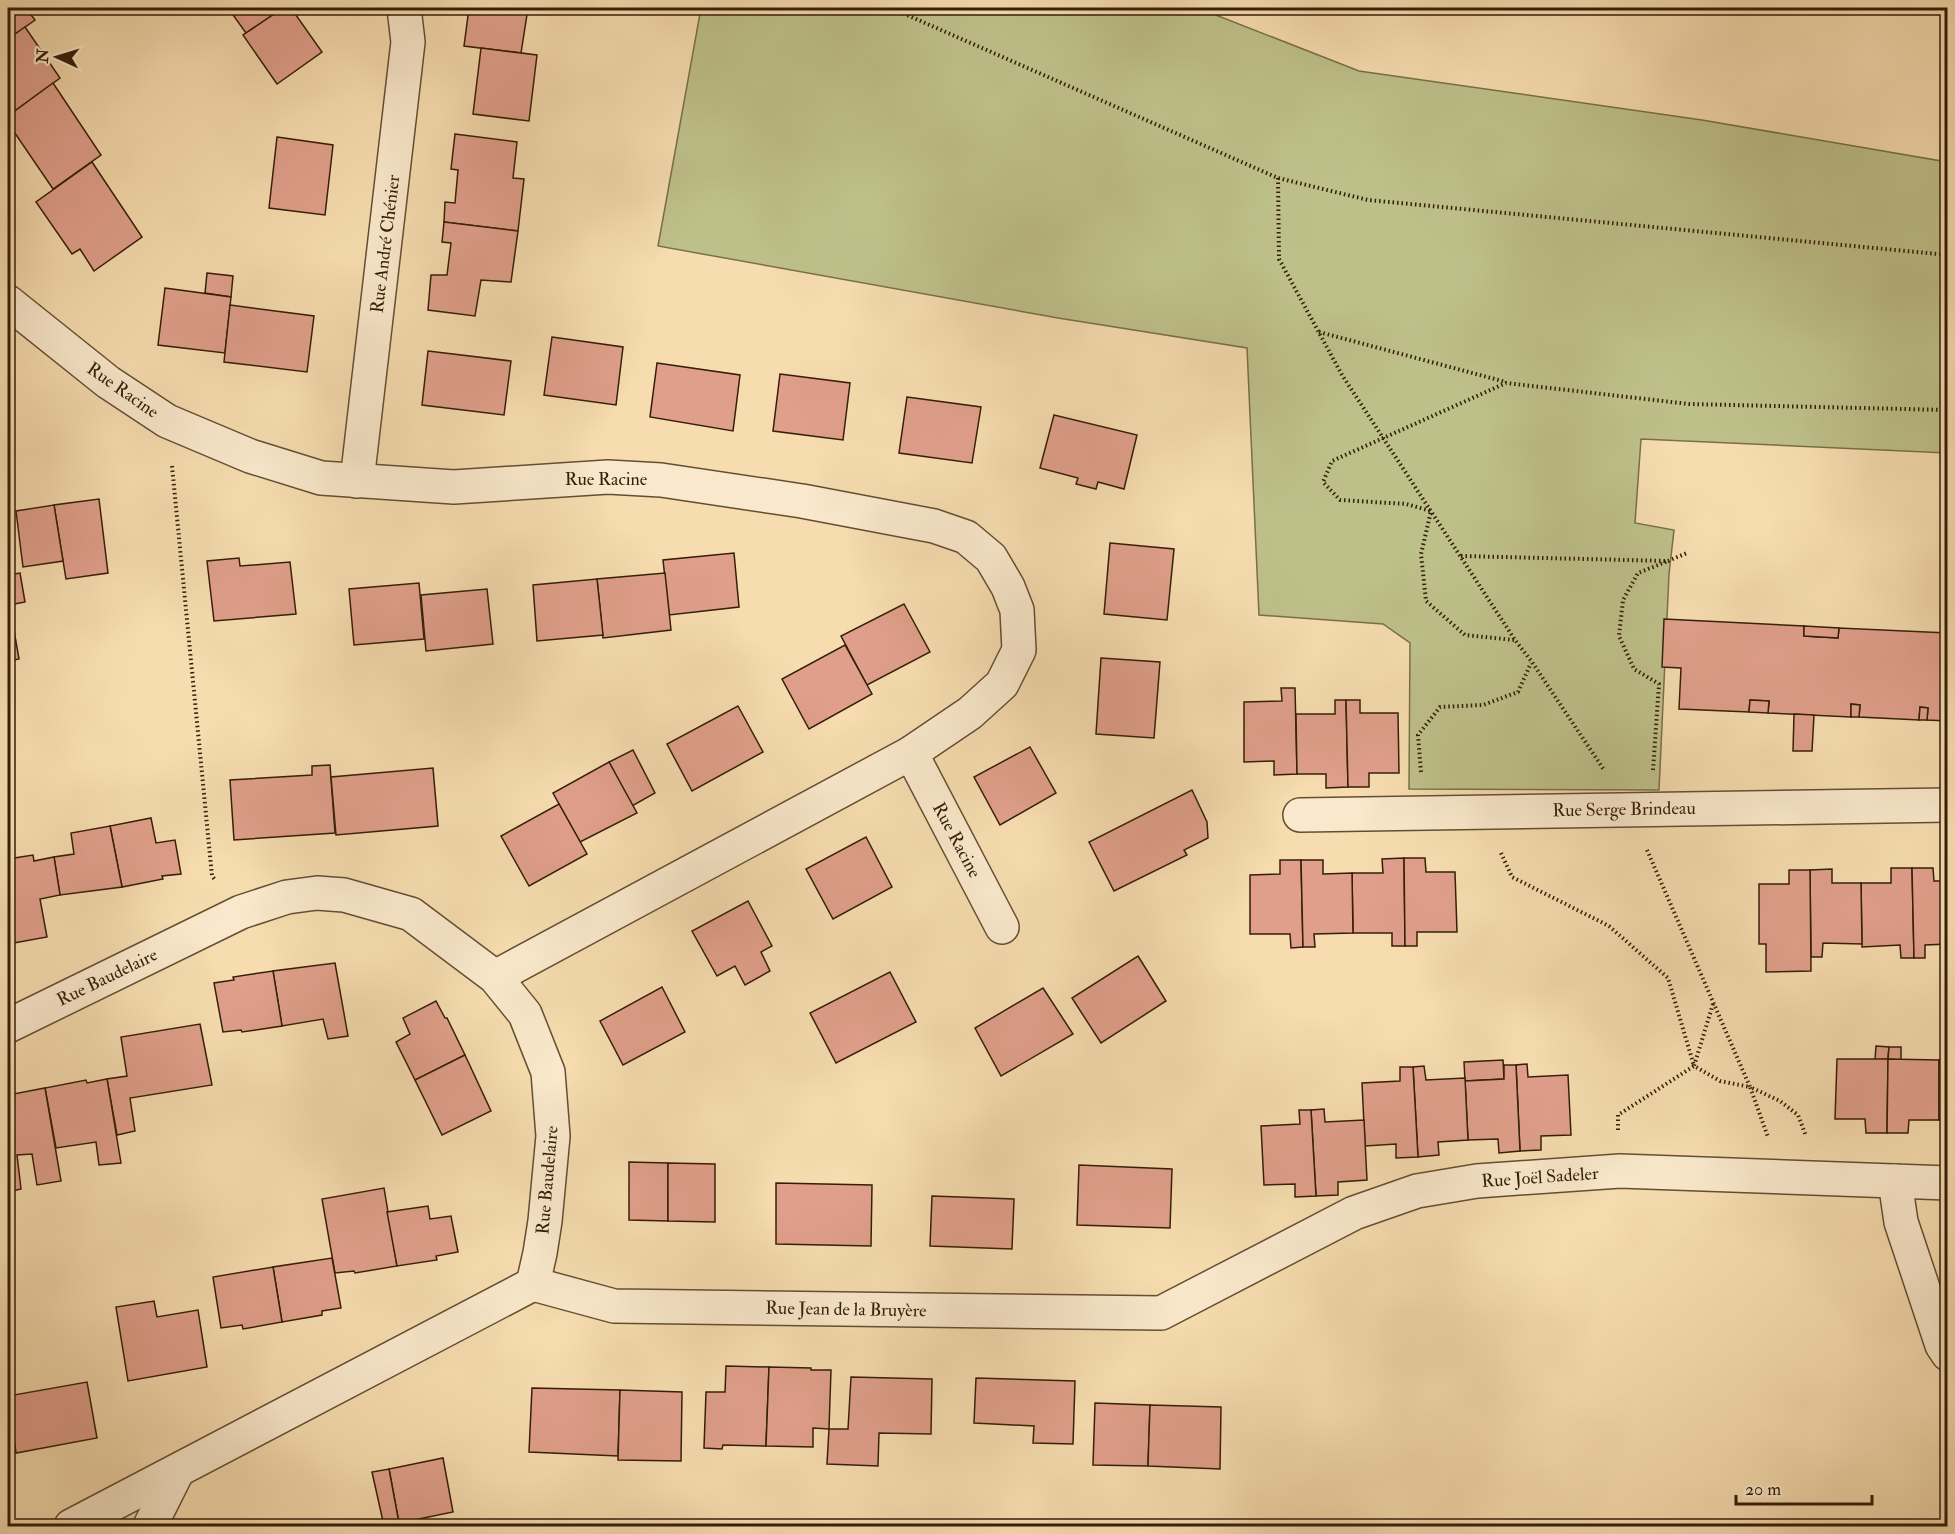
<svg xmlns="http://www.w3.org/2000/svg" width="1955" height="1534" font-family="'IM FELL Double Pica',serif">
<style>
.green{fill:#bec08a;stroke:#796f49;stroke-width:1.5}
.building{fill:#e09f8b;stroke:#341e08;stroke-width:1.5}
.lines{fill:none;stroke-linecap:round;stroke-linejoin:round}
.minor-casing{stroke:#644e32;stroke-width:36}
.path{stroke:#341e08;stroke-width:4;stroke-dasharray:1.5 3;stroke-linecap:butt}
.minor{stroke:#f9e8cb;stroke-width:33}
.labels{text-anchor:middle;stroke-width:6;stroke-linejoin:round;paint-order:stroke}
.street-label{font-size:18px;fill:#341e08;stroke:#f9e8cb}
</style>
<rect width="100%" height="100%" fill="#f6dcaf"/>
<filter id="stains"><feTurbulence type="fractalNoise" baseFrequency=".00333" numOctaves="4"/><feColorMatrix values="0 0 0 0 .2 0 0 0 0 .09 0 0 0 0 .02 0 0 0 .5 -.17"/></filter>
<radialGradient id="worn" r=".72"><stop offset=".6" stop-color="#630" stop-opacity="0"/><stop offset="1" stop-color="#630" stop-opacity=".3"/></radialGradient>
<polygon class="green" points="701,8 1198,8 1359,71 1702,120 1947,162 1947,453 1641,439 1635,523 1674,530 1669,574 1659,790 1409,789 1410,643 1383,624 1259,615 1247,348 1058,318 658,246"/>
<g class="building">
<polygon points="8,8 26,8 35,20 8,39"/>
<polygon points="228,8 283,8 246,33"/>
<polygon points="283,8 291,8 322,52 277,84 243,35"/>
<polygon points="469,8 528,8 521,53 464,46"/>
<polygon points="25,27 60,78 8,116 8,39"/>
<polygon points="481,48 537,55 529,121 473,114"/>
<polygon points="53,83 101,155 53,189 8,123 8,116"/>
<polygon points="455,134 517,142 513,178 524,179 518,231 444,222 445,202 455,203 458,170 451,169"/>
<polygon points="277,137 333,145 325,215 269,208"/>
<polygon points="92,162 142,237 94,271 80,249 72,254 36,202"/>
<polygon points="444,222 518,231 511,282 481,280 475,316 428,310 431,275 447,275 451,243 442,242"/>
<polygon points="207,273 233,276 231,297 205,293"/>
<polygon points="165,288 231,297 225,353 158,345"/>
<polygon points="230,305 314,316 307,372 224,362"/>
<polygon points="552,337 623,347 616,405 544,395"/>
<polygon points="428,351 511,361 504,415 422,405"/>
<polygon points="657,363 740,375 733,431 650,417"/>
<polygon points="780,374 850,383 843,440 773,431"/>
<polygon points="907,397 981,407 972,463 899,453"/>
<polygon points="1054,415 1137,435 1124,489 1098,482 1096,489 1076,484 1078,478 1040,468"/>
<polygon points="99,499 108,573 66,579 54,505"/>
<polygon points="54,505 63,561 23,567 16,511"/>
<polygon points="1110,543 1174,549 1167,620 1104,614"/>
<polygon points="734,553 739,607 669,615 663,560"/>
<polygon points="239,558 240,566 290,562 296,614 214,621 207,561"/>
<polygon points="20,573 25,602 9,605 8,575"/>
<polygon points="665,573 671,630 603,638 597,579"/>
<polygon points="597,579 603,635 537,641 533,585"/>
<polygon points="419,583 424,639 354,645 349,589"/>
<polygon points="487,589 493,644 426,651 421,595"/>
<polygon points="8,596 19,659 8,661"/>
<polygon points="904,604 930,652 867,685 841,636"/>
<polygon points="1664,619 1804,626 1804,636 1838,638 1839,628 1948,633 1948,721 1927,720 1928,708 1920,707 1919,720 1859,717 1860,705 1851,704 1851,717 1768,713 1769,701 1750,700 1749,712 1679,709 1681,668 1662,667"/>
<polygon points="1804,626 1839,628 1838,638 1804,636"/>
<polygon points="845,645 872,694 809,729 782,679"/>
<polygon points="1101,658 1160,662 1154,738 1096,734"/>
<polygon points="1281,688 1295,688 1297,774 1274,775 1274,761 1244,762 1244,702 1282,701"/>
<polygon points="1335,700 1346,700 1348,787 1326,788 1326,774 1297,774 1296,714 1335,714"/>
<polygon points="1346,700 1360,700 1360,713 1398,713 1399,773 1369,773 1369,787 1348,787"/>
<polygon points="1750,700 1769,701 1768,713 1749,712"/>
<polygon points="1851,704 1860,705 1859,717 1851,717"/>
<polygon points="738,706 763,752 692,791 667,744"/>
<polygon points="1920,707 1928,708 1927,720 1919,720"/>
<polygon points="1794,714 1814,715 1812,751 1793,751"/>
<polygon points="1030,747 1056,793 1000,825 974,777"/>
<polygon points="633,750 655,793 632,806 609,762"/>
<polygon points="609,762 637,813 580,842 553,793"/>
<polygon points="330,765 335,833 234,840 230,780 312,775 312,766"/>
<polygon points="433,768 438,826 336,835 331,777"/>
<polygon points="1192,790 1207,822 1208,838 1184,850 1187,855 1114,891 1089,842"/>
<polygon points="559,804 587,854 529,886 501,836"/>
<polygon points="151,818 156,843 175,840 181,874 162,876 163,879 122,887 110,826"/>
<polygon points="110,826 122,887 60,895 54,857 74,854 71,833"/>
<polygon points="866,837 892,887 833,919 806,869"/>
<polygon points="33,855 34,861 54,857 60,895 40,899 47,937 8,944 8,859"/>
<polygon points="1404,858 1405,946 1392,946 1392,933 1353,933 1352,873 1383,873 1382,859"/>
<polygon points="1404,858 1425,858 1426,872 1455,872 1457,932 1417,932 1417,946 1405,946"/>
<polygon points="1280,860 1301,860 1303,947 1291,948 1290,934 1250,934 1250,875 1280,874"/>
<polygon points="1301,860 1323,860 1323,874 1352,873 1353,933 1314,934 1315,947 1303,947"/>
<polygon points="1891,868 1912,868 1914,958 1901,958 1900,945 1862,947 1861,883 1891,883"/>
<polygon points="1912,868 1933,868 1934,881 1948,881 1948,944 1925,945 1925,958 1914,958"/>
<polygon points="1832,869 1832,883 1861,883 1862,944 1823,943 1822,957 1811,957 1810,870"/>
<polygon points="1789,870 1810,870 1811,971 1766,972 1766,944 1759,944 1759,884 1789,884"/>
<polygon points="748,901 772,946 761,952 770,971 745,985 735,966 717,976 692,931"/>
<polygon points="1138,956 1166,1001 1101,1043 1072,998"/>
<polygon points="335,963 348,1036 328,1039 323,1019 282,1026 273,971"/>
<polygon points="273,971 282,1026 242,1032 241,1030 223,1032 214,983 234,980 233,977"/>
<polygon points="890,972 916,1022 836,1063 810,1013"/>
<polygon points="662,987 685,1032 623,1065 600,1021"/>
<polygon points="1043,988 1073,1034 1001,1076 975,1028"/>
<polygon points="436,1001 445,1018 447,1018 465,1055 415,1080 396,1042 410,1034 403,1018"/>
<polygon points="200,1024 212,1085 130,1098 135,1131 117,1135 107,1079 127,1076 121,1037"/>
<polygon points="1876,1046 1889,1047 1888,1059 1875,1060"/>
<polygon points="1889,1047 1901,1047 1901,1060 1888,1059"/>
<polygon points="465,1055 491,1111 442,1135 415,1080"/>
<polygon points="1837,1059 1888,1059 1887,1133 1866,1133 1865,1119 1835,1119"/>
<polygon points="1888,1059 1939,1060 1939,1120 1909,1120 1908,1133 1887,1133"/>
<polygon points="1503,1060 1504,1079 1465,1081 1464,1062"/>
<polygon points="1939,1060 1948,1061 1948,1120 1939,1120"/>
<polygon points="1527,1064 1528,1077 1568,1075 1571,1135 1541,1136 1541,1150 1520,1151 1516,1065"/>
<polygon points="1504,1065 1516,1065 1520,1151 1499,1153 1498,1139 1468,1140 1465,1081 1504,1079"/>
<polygon points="1424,1066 1426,1080 1465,1078 1468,1140 1438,1142 1439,1155 1418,1157 1413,1067"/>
<polygon points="1400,1067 1413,1067 1418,1157 1396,1158 1396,1144 1365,1146 1362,1083 1400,1081"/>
<polygon points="107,1079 121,1163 99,1165 96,1142 56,1148 45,1088 86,1080 87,1083"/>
<polygon points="45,1088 61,1181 37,1185 32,1154 17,1155 21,1189 8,1192 8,1134 12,1133 8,1095"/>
<polygon points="1324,1109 1325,1122 1364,1120 1367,1180 1338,1182 1338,1195 1316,1196 1311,1110"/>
<polygon points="1299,1110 1311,1110 1316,1196 1295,1197 1295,1184 1264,1185 1261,1126 1300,1124"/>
<polygon points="629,1162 668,1163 668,1221 629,1220"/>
<polygon points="668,1163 715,1164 715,1222 668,1221"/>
<polygon points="1079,1165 1172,1169 1170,1228 1077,1225"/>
<polygon points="776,1183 872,1185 871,1246 776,1244"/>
<polygon points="384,1188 397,1266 355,1273 354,1271 335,1273 322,1199"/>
<polygon points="932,1196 1014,1199 1012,1249 930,1246"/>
<polygon points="428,1206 430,1219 451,1216 458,1252 436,1256 437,1260 397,1266 387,1212"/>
<polygon points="332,1258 341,1308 322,1311 322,1315 282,1322 273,1267"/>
<polygon points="273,1267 282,1322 243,1329 242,1325 221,1328 213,1277"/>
<polygon points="154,1301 157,1317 198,1310 207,1367 128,1381 116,1307"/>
<polygon points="726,1366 769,1367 766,1446 723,1445 722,1449 704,1448 706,1392 725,1392"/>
<polygon points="769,1367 811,1368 811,1370 831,1370 829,1429 813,1428 813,1447 766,1446"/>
<polygon points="851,1377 932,1379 931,1434 879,1433 878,1466 827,1464 829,1429 848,1429"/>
<polygon points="976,1378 1075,1381 1073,1444 1033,1443 1034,1426 974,1423"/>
<polygon points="87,1382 97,1438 16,1453 8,1396"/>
<polygon points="532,1388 620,1390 618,1456 529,1452"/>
<polygon points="620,1390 682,1392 681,1461 618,1460"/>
<polygon points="1095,1403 1150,1405 1148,1466 1093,1465"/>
<polygon points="1150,1405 1221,1407 1220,1469 1148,1466"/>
<polygon points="443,1458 453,1512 399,1523 389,1469"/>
<polygon points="389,1469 399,1523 384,1526 372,1472"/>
</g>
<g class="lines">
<defs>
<g id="minor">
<polyline points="8,302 108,382 167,421 250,456 321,478 454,487 608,477 661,480 802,501 934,526 966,537 991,558 1008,587 1017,610 1019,650 1002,684 970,713 911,753 495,977"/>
<polyline points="357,481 408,42 404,8"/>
<polyline points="911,753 1002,927"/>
<polyline points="1300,815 1948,805"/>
<polyline points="8,1026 241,912 287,897 317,893 344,895 411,914 495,977 525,1014 548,1072 553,1136 545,1221 540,1253 533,1284 71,1526"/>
<polyline points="1895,1181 1901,1222 1942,1345 1948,1354"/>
<polyline points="533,1284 614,1306 1161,1313 1354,1213 1417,1191 1477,1181 1620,1171 1948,1183"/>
<polyline points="150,1526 177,1472"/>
</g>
</defs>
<use href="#minor" class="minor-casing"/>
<g class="path">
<polyline points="891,8 1278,178 1368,200 1948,255"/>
<polyline points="1278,178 1279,259 1342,375 1515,640 1532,662 1604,770"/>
<polyline points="1319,332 1506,382"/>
<polyline points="172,466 212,876 216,881"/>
<polyline points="1461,556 1668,561 1687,553"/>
<polyline points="1514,640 1465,635 1426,601 1421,554 1431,511 1406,504 1340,500 1323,482 1332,461 1506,383 1689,404 1948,410"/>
<polyline points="1653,770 1659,684 1634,669 1619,636 1623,600 1638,573 1668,561"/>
<polyline points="1421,772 1418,735 1440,707 1483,705 1518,692 1531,663"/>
<polyline points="1647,850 1750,1087 1780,1101 1798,1115 1806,1136"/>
<polyline points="1501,853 1512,877 1609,926 1668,978 1694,1066 1618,1115 1618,1131"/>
<polyline points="1713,1004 1694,1066 1720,1081 1750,1087 1768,1137"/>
</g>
<use href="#minor" class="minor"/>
</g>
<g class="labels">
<g class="street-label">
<text transform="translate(385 244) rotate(-83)" y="6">Rue André Chénier</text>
<text transform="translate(123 390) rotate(35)" y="6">Rue Racine</text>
<text x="606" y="485">Rue Racine</text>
<text transform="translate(1624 809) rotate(-1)" y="6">Rue Serge Brindeau</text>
<text transform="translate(957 840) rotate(62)" y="6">Rue Racine</text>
<text transform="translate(107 977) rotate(-26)" y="6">Rue Baudelaire</text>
<text transform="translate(1540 1177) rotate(-4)" y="6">Rue Joël Sadeler</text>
<text transform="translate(547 1180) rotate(-85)" y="6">Rue Baudelaire</text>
<text transform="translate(846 1309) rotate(1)" y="6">Rue Jean de la Bruyère</text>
</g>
</g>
<rect width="1955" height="1534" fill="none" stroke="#f6dcaf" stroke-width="30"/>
<rect x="9" y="9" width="1937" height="1516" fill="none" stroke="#341e08" stroke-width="3"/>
<rect x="15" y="15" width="1925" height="1504" fill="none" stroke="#341e08" stroke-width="1.5"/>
<g transform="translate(57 57) rotate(274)" stroke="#f9e8cb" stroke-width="4.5" paint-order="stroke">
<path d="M0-4.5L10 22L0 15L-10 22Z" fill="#341e08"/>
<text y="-9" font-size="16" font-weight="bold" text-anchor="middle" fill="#341e08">N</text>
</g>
<path d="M1736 1495v9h136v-9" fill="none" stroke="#341e08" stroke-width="3"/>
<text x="1745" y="1495" font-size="18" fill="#341e08" stroke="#f9e8cb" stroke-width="4.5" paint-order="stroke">20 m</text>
<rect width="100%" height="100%" filter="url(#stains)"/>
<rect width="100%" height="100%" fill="url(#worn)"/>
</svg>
